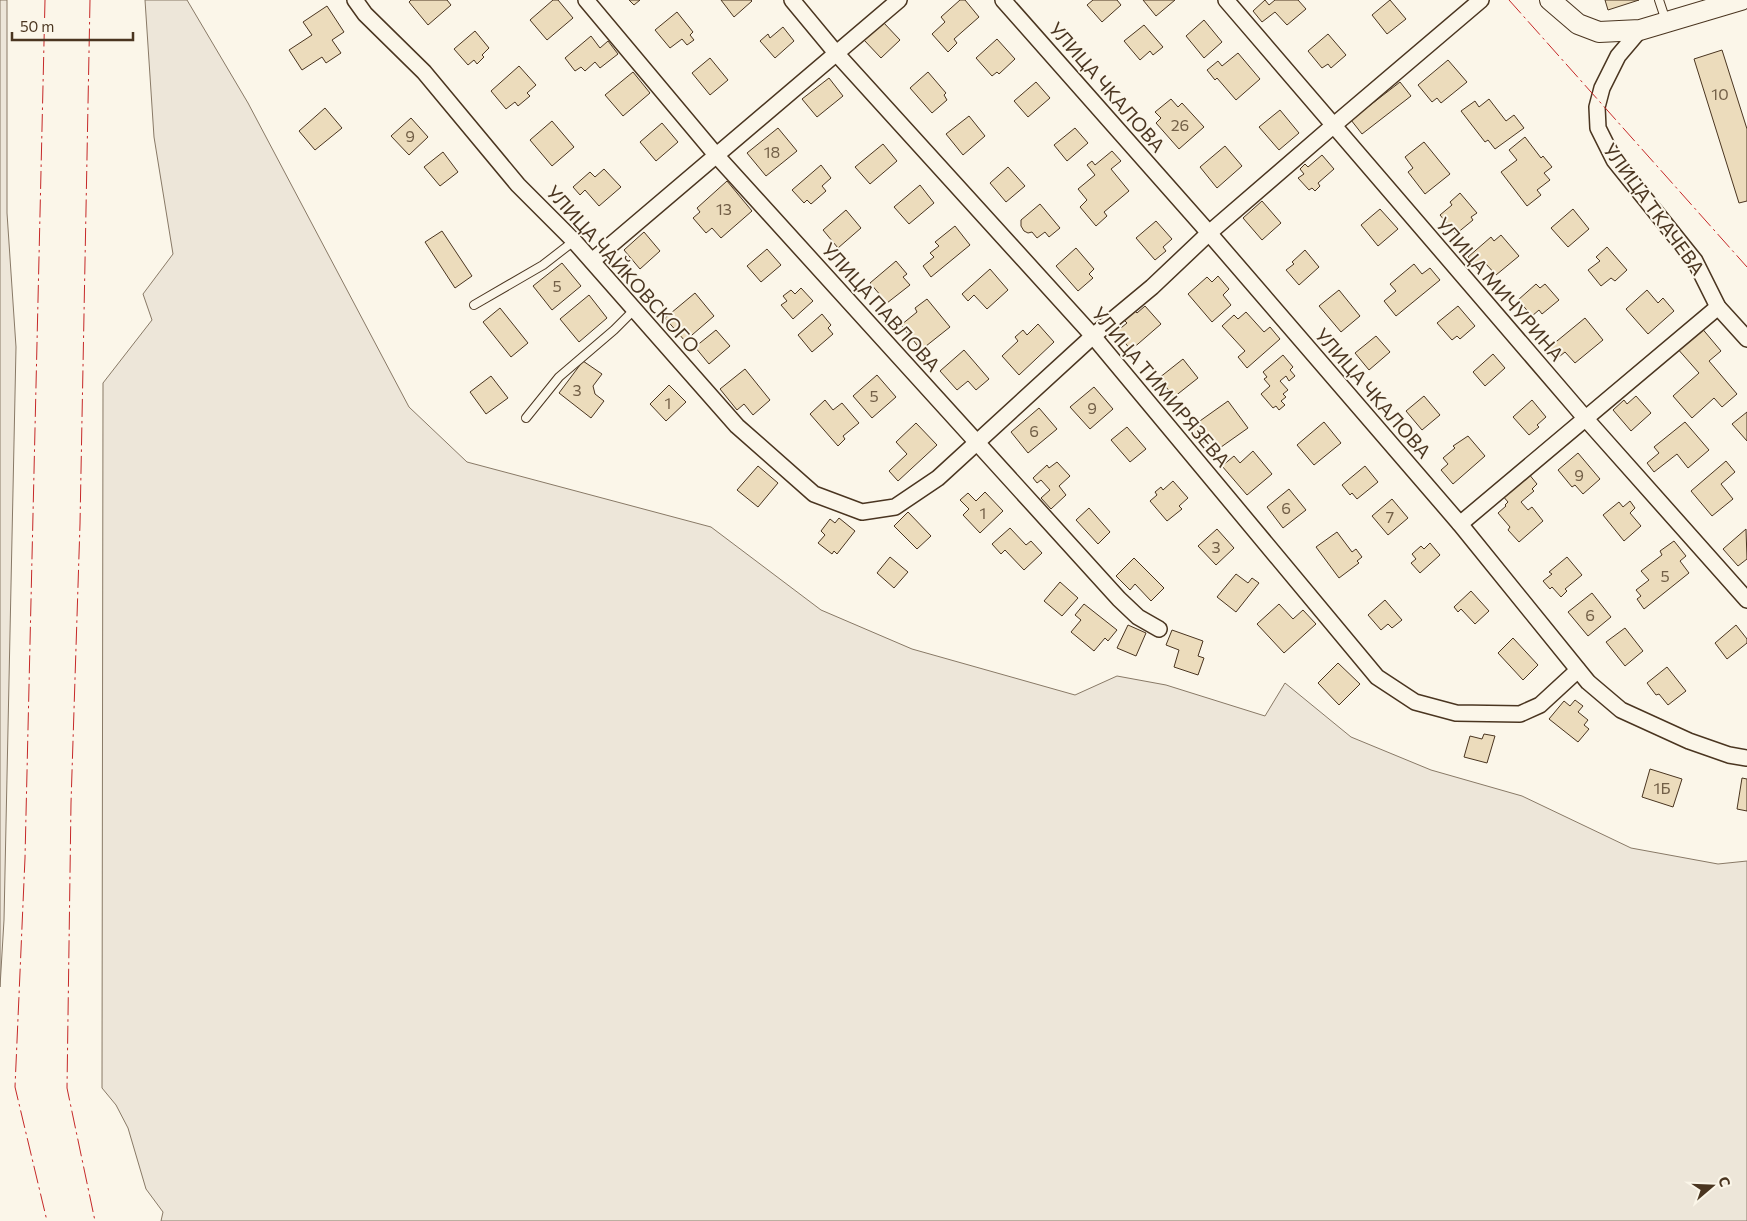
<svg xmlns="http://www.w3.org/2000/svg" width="1747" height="1221" font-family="Commissioner,sans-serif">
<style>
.green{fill:#ede6d9;stroke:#887966}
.building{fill:#ecdcbc;stroke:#4a3520}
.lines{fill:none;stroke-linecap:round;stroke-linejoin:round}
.lane-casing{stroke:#4a3520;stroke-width:10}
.street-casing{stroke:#4a3520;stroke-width:18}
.secondary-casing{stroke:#4a3520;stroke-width:22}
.lane{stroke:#fbf6e9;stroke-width:8}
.street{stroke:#fbf6e9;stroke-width:15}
.secondary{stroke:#fbf6e9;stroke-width:20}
.power{stroke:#c62828;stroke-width:1;stroke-dasharray:18 4 2.5 4;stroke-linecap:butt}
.labels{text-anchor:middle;stroke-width:4;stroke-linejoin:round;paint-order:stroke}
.number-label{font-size:16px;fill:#725f47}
.street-label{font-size:19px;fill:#4a3520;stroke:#fbf6e9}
</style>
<rect width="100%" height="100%" fill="#fbf6e9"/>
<g class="green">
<polygon points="0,0 7,0 7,213 16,347 4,920 0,987"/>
<polygon points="145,0 187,0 248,103 409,407 467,462 711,527 821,610 912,649 1075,695 1117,676 1166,685 1265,716 1285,683 1351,737 1431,770 1522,796 1631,848 1718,864 1747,861 1747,1221 161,1221 163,1212 146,1189 128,1128 116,1105 102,1088 103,383 152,320 143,294 173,254 154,137"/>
</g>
<g class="building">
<polygon points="411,0 447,0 451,5 428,25 409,2"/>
<polygon points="553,0 558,0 573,18 547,40 530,20"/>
<polygon points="629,0 640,0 634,5"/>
<polygon points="721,0 751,0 752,1 734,17"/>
<polygon points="960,0 965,0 979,17 954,39 957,43 948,52 932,34 945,22 941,17"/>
<polygon points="1093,0 1117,0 1121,5 1102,22 1087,5"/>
<polygon points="1143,0 1175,0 1156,16"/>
<polygon points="1265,0 1269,5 1275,0 1298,0 1306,9 1287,25 1275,12 1262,22 1253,11"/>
<polygon points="1390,0 1406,19 1387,34 1372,15"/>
<polygon points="1605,0 1639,0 1608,10"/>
<polygon points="327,6 344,32 332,40 341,53 326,63 322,57 302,70 289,50 312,35 303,22"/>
<polygon points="677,12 693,32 690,35 694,40 687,45 682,39 670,48 655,30"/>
<polygon points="1204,20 1222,42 1204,58 1186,36"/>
<polygon points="883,22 900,40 881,58 864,40"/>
<polygon points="1144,25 1163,47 1153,55 1150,51 1140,60 1124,41"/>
<polygon points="783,27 794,41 775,58 760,41 768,34 770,38"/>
<polygon points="475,31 489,48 482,55 484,57 477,64 474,60 468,65 454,49"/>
<polygon points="1328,34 1346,55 1331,68 1328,64 1322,68 1308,51"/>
<polygon points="591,36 600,48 608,41 618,54 600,68 595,62 585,71 581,67 575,71 565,58"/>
<polygon points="997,39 1015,59 999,74 997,72 992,76 976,58"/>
<polygon points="1722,50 1747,129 1747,201 1739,203 1694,59"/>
<polygon points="1238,53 1260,79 1236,100 1217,78 1215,80 1207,70 1218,61 1222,66"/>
<polygon points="710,58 728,80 710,95 692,73"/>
<polygon points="1448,60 1467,82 1441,103 1437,98 1432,102 1418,85"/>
<polygon points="519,66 536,85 527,93 530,96 518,106 515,102 506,109 491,91"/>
<polygon points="633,72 650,93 623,116 605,95"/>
<polygon points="928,72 946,93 944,95 947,100 932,113 910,88"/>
<polygon points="829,78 843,96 817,117 802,99"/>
<polygon points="1036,82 1050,98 1028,117 1014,101"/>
<polygon points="1400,82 1411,96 1362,134 1351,120"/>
<polygon points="1171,99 1178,107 1182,103 1204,127 1179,149 1156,123 1161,118 1155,112"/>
<polygon points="1489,99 1506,121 1514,115 1524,128 1495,149 1488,140 1485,142 1461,111 1475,101 1479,107"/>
<polygon points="325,108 342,128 315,150 299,131"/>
<polygon points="1280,110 1299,133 1279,150 1259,127"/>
<polygon points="969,116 985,136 963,155 946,134"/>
<polygon points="411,118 428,137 409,155 391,136"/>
<polygon points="552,121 574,147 552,166 530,140"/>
<polygon points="662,123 678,142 656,161 640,142"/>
<polygon points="778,128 797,151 766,176 747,153"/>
<polygon points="1075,128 1088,143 1067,161 1054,145"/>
<polygon points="1525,137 1541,158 1543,156 1552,167 1544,173 1550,180 1537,190 1541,195 1527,206 1501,172 1517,160 1509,150"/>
<polygon points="1424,142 1450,174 1425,194 1408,172 1413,168 1405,157"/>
<polygon points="883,144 897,161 870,184 855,167"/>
<polygon points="1225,146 1242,166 1217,188 1200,167"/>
<polygon points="1112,151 1121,161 1111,169 1129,191 1104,212 1107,216 1096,226 1080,207 1087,200 1078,189 1095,175 1087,165 1092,161 1095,165"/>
<polygon points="443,152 458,172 440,186 424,167"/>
<polygon points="1322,155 1334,169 1318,183 1320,186 1315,191 1312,188 1309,190 1298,178 1304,174 1300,169 1305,164 1308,167"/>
<polygon points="821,165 831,178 822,186 826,191 811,204 807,200 804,203 792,190"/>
<polygon points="1008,167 1025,186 1006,202 990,183"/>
<polygon points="604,169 621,187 599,206 585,190 580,195 573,187 590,172 595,177"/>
<polygon points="727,181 752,211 721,238 712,228 706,233 693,218 700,212 697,208"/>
<polygon points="920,185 934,203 909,224 894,207"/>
<polygon points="1460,193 1477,213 1471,217 1473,220 1456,234 1440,215 1452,205 1450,202"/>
<polygon points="1262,201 1281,223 1262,240 1243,218"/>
<polygon points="1040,204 1060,228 1049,237 1045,232 1037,238 1032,232 1028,233 1024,231 1021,226 1021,220"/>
<polygon points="1380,209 1398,229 1378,246 1361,225"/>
<polygon points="1573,209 1589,229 1568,247 1551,228"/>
<polygon points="846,210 861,228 838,248 823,230"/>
<polygon points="1156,221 1172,239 1163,247 1166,251 1155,260 1136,238"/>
<polygon points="955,226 970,245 931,277 923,266 934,257 930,253 939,246 935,242"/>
<polygon points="442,231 472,276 455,288 425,242"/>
<polygon points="644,232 660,251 640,269 624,250"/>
<polygon points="1501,235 1519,256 1496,275 1486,264 1480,270 1468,257 1491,237 1494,241"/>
<polygon points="1607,247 1627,270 1615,281 1611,278 1601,286 1588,270 1600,261 1596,257"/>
<polygon points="1076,248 1094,269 1089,274 1093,278 1078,291 1056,266"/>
<polygon points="767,249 781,265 761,282 747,266"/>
<polygon points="1305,250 1319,267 1299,285 1286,270 1294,264 1292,262"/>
<polygon points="896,261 907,274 903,277 910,285 887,303 870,283"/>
<polygon points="562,263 581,286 552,310 533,286"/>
<polygon points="1414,264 1422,274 1430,268 1440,280 1396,316 1384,301 1396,291 1390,284"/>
<polygon points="990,269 1008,290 987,309 974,295 968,301 962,294"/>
<polygon points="1218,276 1229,289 1223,295 1231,305 1212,322 1188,294 1207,277 1212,282"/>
<polygon points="1536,284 1540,288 1545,284 1559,300 1542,314 1539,310 1532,316 1518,300"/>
<polygon points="801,288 813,301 793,319 781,305 787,301 783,296 791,290 795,294"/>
<polygon points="1339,290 1360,316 1341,332 1319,306"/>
<polygon points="1647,290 1658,303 1663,298 1674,311 1648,334 1626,309"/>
<polygon points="695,293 714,316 685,341 665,318"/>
<polygon points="589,295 607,318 579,342 560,319"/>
<polygon points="927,299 950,327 921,350 901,325 917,312 915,308"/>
<polygon points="1145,306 1161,324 1131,350 1116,332 1127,323 1122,318 1133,309 1137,313"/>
<polygon points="1458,306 1475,326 1460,339 1457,336 1452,340 1437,323"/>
<polygon points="500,308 528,343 511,357 483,322"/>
<polygon points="1246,312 1264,332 1270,327 1280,339 1247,368 1238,357 1245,351 1222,326 1234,315 1238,319"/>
<polygon points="822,314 831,325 828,328 833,334 812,352 798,335"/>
<polygon points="1585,318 1603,340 1575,363 1565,352 1555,360 1546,350"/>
<polygon points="1038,324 1054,342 1019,375 1002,356 1018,341 1015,337 1023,330 1027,335"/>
<polygon points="1700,326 1721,351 1709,361 1737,394 1722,407 1714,398 1692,418 1673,396 1699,373 1676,347"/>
<polygon points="716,330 730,346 709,364 695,347"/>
<polygon points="1376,336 1390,352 1369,370 1355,353"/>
<polygon points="964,350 989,379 976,390 968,381 957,390 940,371"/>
<polygon points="1493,354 1505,368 1485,386 1473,372"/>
<polygon points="1283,355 1293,367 1290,370 1295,376 1289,381 1286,376 1280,381 1288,390 1283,394 1286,397 1281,401 1285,405 1279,410 1276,406 1273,408 1261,394 1270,386 1264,379 1267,377 1263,372"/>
<polygon points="1183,359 1198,378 1174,397 1159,378"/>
<polygon points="583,361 602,374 593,386 595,394 604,401 591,418 559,393"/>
<polygon points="745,369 770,400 753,415 744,404 737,410 720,389"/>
<polygon points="877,375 896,397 872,418 853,396"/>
<polygon points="491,376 508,398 486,414 470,392"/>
<polygon points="669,385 686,402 666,421 650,404"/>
<polygon points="1094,387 1113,409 1090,429 1070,407"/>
<polygon points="1424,396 1440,415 1422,430 1406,411"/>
<polygon points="1636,396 1651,413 1631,431 1613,410 1624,400 1627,404"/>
<polygon points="825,400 833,410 842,403 859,423 843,436 845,439 838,446 810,414"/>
<polygon points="1532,400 1546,417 1537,425 1539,427 1529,435 1513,417"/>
<polygon points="1228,401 1248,428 1214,452 1206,441 1202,444 1190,428"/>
<polygon points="1039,408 1057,429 1028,453 1011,432"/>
<polygon points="1747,412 1747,441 1732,424"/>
<polygon points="1324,422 1341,443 1314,465 1297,445"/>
<polygon points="1685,422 1709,450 1688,468 1677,454 1654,472 1647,463 1659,453 1654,447"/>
<polygon points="916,423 937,445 898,481 889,471 907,454 896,442"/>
<polygon points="1127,427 1146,449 1130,462 1111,440"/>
<polygon points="1468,436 1485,456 1453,484 1441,470 1448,464 1443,458 1455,448 1453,446"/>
<polygon points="1253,451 1272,474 1247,495 1222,466 1234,456 1240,463"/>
<polygon points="1578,453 1600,479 1583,494 1575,485 1572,487 1558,470"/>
<polygon points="1726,461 1735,472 1721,484 1733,499 1712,516 1691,491"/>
<polygon points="1057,462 1070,476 1059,486 1066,495 1051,509 1041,498 1050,490 1041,480 1037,483 1033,478 1047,465 1049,468"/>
<polygon points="758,466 778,483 758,507 737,490"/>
<polygon points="1365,466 1378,482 1357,499 1352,493 1350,495 1342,485"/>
<polygon points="1528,473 1537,484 1532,489 1534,491 1521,502 1528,510 1532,507 1543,521 1519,542 1508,530 1510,527 1498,513 1506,506 1505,505 1508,502 1502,495"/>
<polygon points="1173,481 1188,498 1179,506 1182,509 1167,521 1150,501 1157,495 1155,492 1161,487 1163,490"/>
<polygon points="1289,489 1306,510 1283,528 1267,507"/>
<polygon points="985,492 1003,511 980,533 963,515 969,509 960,500 968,493 976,501"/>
<polygon points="1392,499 1408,518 1388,535 1372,516"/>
<polygon points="1630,501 1635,508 1630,513 1641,526 1624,541 1603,515 1619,502 1623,507"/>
<polygon points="1089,508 1110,532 1098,544 1076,520"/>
<polygon points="908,512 931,536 917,549 894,526"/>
<polygon points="839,518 855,531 837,554 834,551 832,554 818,543 825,535 821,531 830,519 835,523"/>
<polygon points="1010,528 1026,545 1031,541 1042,553 1024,570 1005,550 1001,554 992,544"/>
<polygon points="1217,529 1234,548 1216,565 1198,546"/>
<polygon points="1746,529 1747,559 1738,566 1723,549"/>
<polygon points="1337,532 1352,552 1356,549 1362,557 1357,561 1359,563 1339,578 1316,547"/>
<polygon points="1674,541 1686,556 1680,561 1689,573 1644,609 1637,599 1641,596 1636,590 1649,580 1641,571 1662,555 1660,551"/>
<polygon points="1430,543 1440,555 1420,573 1411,563 1416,559 1412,554 1421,546 1424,549"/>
<polygon points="890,557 908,572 894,588 877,573"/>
<polygon points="1567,557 1582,575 1565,589 1567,591 1561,597 1552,587 1550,589 1543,581 1552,574 1549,572"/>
<polygon points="1134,558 1164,588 1151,601 1135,584 1130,590 1116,576"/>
<polygon points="1236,574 1248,583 1252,578 1259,583 1236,612 1217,597"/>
<polygon points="1060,582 1078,598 1062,616 1044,601"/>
<polygon points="1471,591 1489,611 1475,624 1461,609 1458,612 1454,607"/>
<polygon points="1592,593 1611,617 1588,636 1568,612"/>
<polygon points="1385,600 1402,620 1392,628 1388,624 1381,630 1368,615"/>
<polygon points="1084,604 1117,630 1108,641 1105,638 1094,651 1071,632 1081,620 1075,615"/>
<polygon points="1279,604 1293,619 1303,610 1316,624 1284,653 1257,624"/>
<polygon points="1128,625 1146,633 1136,656 1117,648"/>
<polygon points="1736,625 1747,639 1747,643 1727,659 1715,643"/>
<polygon points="1625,628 1643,651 1625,666 1606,642"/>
<polygon points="1172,630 1203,641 1198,656 1204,658 1198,675 1174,667 1179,650 1166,645"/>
<polygon points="1513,638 1538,665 1523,680 1498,653"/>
<polygon points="1338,663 1360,684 1339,705 1318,683"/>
<polygon points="1667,667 1686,691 1668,705 1659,694 1656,695 1647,683"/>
<polygon points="1575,700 1583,706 1578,712 1588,720 1584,725 1589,729 1578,742 1549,719 1564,701 1570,706"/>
<polygon points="1484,734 1495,736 1487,763 1464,757 1470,736 1482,739"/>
<polygon points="1650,769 1682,779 1673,807 1642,797"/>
<polygon points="1742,778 1747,779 1747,811 1737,809"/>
</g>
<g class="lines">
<defs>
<g id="lane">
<polyline points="1659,0 1666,21"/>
<polyline points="474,305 543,265 574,241"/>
<polyline points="526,418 559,377 614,330 635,309"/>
</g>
<g id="street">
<polyline points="355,0 365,14 424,72 518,185 574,241 737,426 814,494 862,512 895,507 938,478 1093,336 1152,287 1209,233 1334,125 1481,0"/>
<polyline points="586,0 716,155 1119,599 1138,617 1159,629"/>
<polyline points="792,0 836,53 1093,336 1377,677 1415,702 1456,713 1520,714 1540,705 1578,670"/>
<polyline points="1003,0 1209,233 1460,524 1588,682 1621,710 1689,741 1729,755 1747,758"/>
<polyline points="1226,0 1586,419 1747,600"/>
<polyline points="1640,30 1618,56 1602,88 1597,107 1598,128 1614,160 1695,261 1718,307 1747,339"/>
<polyline points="592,261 899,0"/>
<polyline points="1460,524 1718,307"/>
</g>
<polyline id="secondary" points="1550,0 1578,24 1599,32 1640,30 1741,0"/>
</defs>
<use href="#lane" class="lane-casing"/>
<use href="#street" class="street-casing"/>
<use href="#secondary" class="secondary-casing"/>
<use href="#lane" class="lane"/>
<use href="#street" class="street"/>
<use href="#secondary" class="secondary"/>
<g class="power">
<polyline points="45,0 25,858 15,1087 47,1221"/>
<polyline points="90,0 80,524 71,803 67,1088 95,1221"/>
<polyline points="1509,0 1747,267"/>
</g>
</g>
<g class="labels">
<g class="number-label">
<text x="1720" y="100">10</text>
<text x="1180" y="131">26</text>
<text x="410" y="142">9</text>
<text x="772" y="158">18</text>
<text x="724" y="215">13</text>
<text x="557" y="292">5</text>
<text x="577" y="396">3</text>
<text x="874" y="402">5</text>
<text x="668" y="409">1</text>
<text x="1092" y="414">9</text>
<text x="1034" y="437">6</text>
<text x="1579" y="481">9</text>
<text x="1286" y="514">6</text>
<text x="983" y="519">1</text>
<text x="1390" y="523">7</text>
<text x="1216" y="553">3</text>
<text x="1665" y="582">5</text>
<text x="1590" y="621">6</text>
<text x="1662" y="794">1Б</text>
</g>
<g class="street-label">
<text transform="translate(1107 87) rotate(49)" y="7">УЛИЦА ЧКАЛОВА</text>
<text transform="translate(1654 209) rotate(54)" y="7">УЛИЦА ТКАЧЕВА</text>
<text transform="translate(623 269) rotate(48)" y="7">УЛИЦА ЧАЙКОВСКОГО</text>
<text transform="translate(1500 289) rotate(49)" y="7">УЛИЦА МИЧУРИНА</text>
<text transform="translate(881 307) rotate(48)" y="7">УЛИЦА ПАВЛОВА</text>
<text transform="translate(1161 387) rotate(50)" y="7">УЛИЦА ТИМИРЯЗЕВА</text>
<text transform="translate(1373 393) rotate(49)" y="7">УЛИЦА ЧКАЛОВА</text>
</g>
</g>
<g transform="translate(1712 1186) rotate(71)" stroke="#fbf6e9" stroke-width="4" paint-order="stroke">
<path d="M0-4L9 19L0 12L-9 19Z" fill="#4a3520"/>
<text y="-8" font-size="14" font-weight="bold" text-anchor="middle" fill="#4a3520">С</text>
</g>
<path d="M12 32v8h121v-8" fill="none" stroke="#4a3520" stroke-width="2.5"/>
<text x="20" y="32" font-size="15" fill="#4a3520" stroke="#fbf6e9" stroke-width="4" paint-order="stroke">50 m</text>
</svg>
